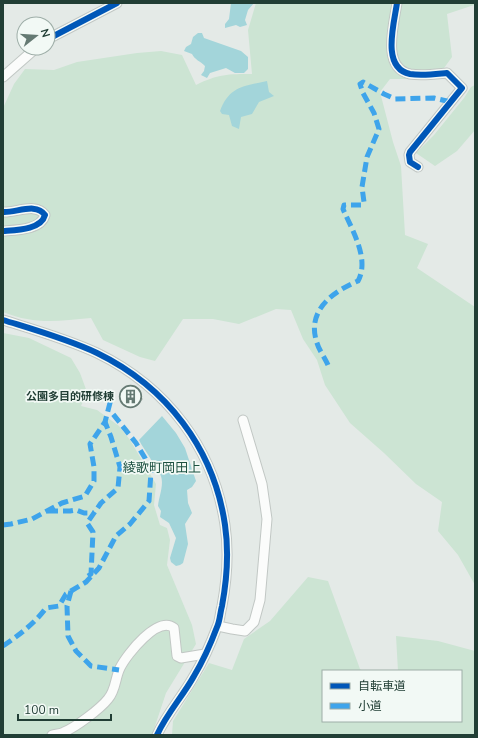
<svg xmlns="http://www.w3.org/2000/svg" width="478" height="738" font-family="'Nunito Sans','Noto Sans JP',sans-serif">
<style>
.green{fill:#cce4d3}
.water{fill:#a3d5da}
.building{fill:#cbd1ce;stroke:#cdd3d0}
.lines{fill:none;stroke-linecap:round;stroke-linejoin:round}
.minor-casing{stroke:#c1c7c4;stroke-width:11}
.minor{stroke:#fbfcfb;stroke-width:9}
.quiet{stroke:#3ea4eb;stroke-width:5;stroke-dasharray:10 5;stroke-linecap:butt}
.cycleway-casing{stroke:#f2f9f5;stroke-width:8}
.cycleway{stroke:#0057b8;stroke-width:6}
.labels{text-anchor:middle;stroke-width:3.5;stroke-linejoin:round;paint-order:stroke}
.poi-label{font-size:11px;font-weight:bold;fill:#213e35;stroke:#f2f9f5;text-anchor:end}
.quarter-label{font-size:13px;fill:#1c5141;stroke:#f2f9f5}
</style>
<rect width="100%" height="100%" fill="#e4eae7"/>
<g class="green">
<path d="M256,3H475V11L474,5L447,14L452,57L439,75L414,79H390L380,92L393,142L401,166L405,235L428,244L417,268L475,307V585L458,555L438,531L442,502L416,484L384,453L350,423L325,385L317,360L303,339L291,310L276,309L239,324L213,319H183L155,361L140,357L103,340L91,318C58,321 35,325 3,312V108L14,84L25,69L54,70L77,62L137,53L161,51L182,55L196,85C218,74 228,74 252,74L248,30Z"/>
<polygon points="475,85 475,130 457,151 435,166 416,153 434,135 464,98 471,87"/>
<polygon points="3,333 29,338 71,358 80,373 87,392 81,406 97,410 119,426 130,440 156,484 154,505 160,525 167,528 170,540 167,565 192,625 196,644 166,693 152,735 3,735"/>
<polygon points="308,577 328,581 360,669 363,671 323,671 323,721 461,721 461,671 398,671 396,636 438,641 475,651 475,735 172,735 173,721 209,663 232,670 244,639 270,621"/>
</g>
<g class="water">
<polygon points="231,3 254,3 248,10 245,20 247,25 240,27 236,25 225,28 225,24 229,19"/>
<path d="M198,33H202L204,38L241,51L248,57V69L244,73H235L226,68L210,73L207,78L201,75L204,71L205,66C200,61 195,60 192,54L184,51L186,47L191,44L193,37Z"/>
<path d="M267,81L269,92L274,96L259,102L252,114L241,117L239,129L232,126L229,115L222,114L220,111C229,87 243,86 267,81Z"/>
<path d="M162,416L176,433L185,448L196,481L192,487L187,490L188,503L192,513L185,524L188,544L183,563L180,565L176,566L171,562L170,558L176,538L169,523L160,517L161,511L158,506C159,494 168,477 155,469C152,458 144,450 139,440Z"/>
</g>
<polygon class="building" points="125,387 143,399 138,404 130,398 129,401 120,395"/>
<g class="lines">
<defs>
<g id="minor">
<path d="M397,3C394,24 381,68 410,74C422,76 436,74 447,73L462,88L410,152L409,155L410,162L418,167"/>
<polyline points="48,39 117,3"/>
<polyline points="3,77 36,48"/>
<path d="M3,212C16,213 36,202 45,215C41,230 16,230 3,231"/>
<path d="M3,320C35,330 67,339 97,353C167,387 214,449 225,525C229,552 227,579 222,606C220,613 220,621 217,627C211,643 203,661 194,676C183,696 167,713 157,735"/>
<polyline points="218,626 232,629 245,631 254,622 260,600 267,519 262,484 243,420"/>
<path d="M52,735C56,734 61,734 64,732C76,727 100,709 108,699C116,690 115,678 120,668C127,654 158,615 174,628L177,656L181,658L205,654"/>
</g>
</defs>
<use href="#minor" class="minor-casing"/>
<use href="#minor" class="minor"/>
<g class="quiet">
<path d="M328,365C325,358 319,350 317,343C306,311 332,292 358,281C370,259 352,230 343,209L344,205H362L364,202L362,187L367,157L379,129L374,113L363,93L360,84L363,82L384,94L395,99L434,98L451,102"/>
<polyline points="48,511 70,511 76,510 84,513 94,513"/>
<polyline points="3,525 11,524 32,519 62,503 85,496 94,481 94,467 90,444 105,422 112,395"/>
<polyline points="88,576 91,574 93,532 87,523 101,503 118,488 120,467 111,437 105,422"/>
<polyline points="71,591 67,606 68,636 76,651 91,666 119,670"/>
<path d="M3,646C19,635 34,624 46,608L59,606L66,594L86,582L99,568L116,536L130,524L149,501L151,472L145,458L136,443L113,414"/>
</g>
<defs>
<g id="cycleway">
<path d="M397,3C394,24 381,68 410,74C422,76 436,74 447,73L462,88L410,152L409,155L410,162L418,167"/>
<polyline points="48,39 117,3"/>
<path d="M3,212C16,213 36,202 45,215C41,230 16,230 3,231"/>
<path d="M3,320C35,330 67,339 97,353C167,387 214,449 225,525C229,552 227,579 222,606C220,613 220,621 217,627C211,643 203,661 194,676C183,696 167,713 157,735"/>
</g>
</defs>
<use href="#cycleway" class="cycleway-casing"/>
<use href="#cycleway" class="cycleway"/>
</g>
<defs>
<symbol id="building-ring" viewBox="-11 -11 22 22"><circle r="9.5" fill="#f2f9f5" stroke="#657a73" stroke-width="1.5"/><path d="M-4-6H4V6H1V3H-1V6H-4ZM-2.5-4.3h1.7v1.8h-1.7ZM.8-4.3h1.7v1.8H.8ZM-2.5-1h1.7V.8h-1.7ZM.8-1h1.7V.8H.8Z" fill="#657a73"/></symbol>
</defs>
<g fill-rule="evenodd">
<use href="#building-ring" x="118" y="384" width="25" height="25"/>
</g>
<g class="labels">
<g class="poi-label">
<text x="114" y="400">公園多目的研修棟</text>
</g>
<g class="quarter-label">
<text x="162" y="472">綾歌町岡田上</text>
</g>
</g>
<rect width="478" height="738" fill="none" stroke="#213e35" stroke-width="8"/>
<rect x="322" y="670" width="140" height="52" fill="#f2f9f5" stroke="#9eaea8"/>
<rect x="330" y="683" width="20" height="6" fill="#0057b8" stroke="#9eaea8"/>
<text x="358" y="690" font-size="12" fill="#213e35">自転車道</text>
<rect x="330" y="703" width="20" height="6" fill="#3ea4eb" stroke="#9eaea8"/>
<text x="358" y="710" font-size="12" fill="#213e35">小道</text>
<g transform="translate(36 36) rotate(73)"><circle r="19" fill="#f2f9f5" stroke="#9eaea8"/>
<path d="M0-3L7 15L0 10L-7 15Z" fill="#657a73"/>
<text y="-6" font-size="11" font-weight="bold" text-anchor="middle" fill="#213e35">N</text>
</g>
<path d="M18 714v6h93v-6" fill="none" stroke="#213e35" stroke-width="2"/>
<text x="24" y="714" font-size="12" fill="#213e35" stroke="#f2f9f5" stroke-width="3" paint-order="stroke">100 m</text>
</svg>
